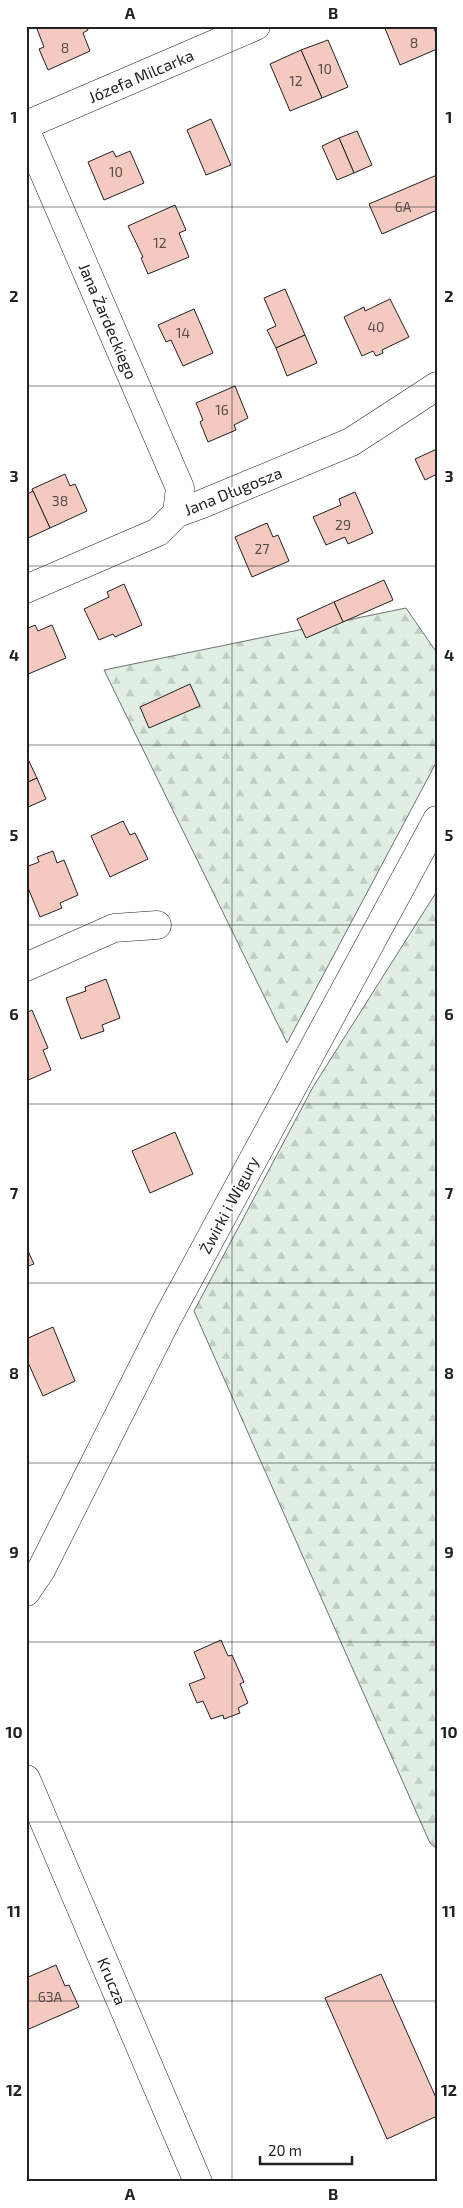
<svg xmlns="http://www.w3.org/2000/svg" width="463" height="2208" font-family="'Exo 2',sans-serif">
<style>
.forest{fill:url(#forest-firs);stroke:#6f6f6f}
.building{fill:#f3c9c0;stroke:#222}
.lines{fill:none;stroke-linecap:round;stroke-linejoin:round}
.minor-casing{stroke:#222;stroke-width:29}
.minor{stroke:#fff;stroke-width:28}
.grid{fill:none;stroke:#222;stroke-width:1;stroke-opacity:0.55}
.labels{text-anchor:middle;stroke-width:4;stroke-linejoin:round;paint-order:stroke}
.number-label{font-size:14px;fill:#564c4a}
.street-label{font-size:16px;fill:#222;stroke:#fff}
.neatline{fill:none;stroke:#222;stroke-width:2}
.grid-label{font-size:16px;text-anchor:middle;font-weight:bold;fill:#222}
</style>
<defs>
<pattern id="forest-firs" width="22" height="20" patternUnits="userSpaceOnUse" patternTransform="scale(1.25)"><rect width="22" height="20" fill="#e0efe3"/><path d="M5 1l3.5 6h-7zM16 11l3.5 6h-7z" fill="#c0cdc2"/></pattern>
</defs>
<rect width="100%" height="100%" fill="#fff"/>
<g class="forest">
<polygon points="406,608 437,653 437,761 287,1043 104,670"/>
<polygon points="437,891 437,1849 430,1843 194,1311 313,1087"/>
</g>
<g class="building">
<polygon points="43,26 86,26 88,30 83,33 90,51 48,70 39,49 44,47 37,29"/>
<polygon points="384,26 433,26 437,36 437,49 400,65"/>
<polygon points="328,40 348,87 322,98 301,50"/>
<polygon points="301,50 322,98 290,111 270,64"/>
<polygon points="211,119 231,165 206,175 187,130"/>
<polygon points="357,131 372,165 354,173 339,138"/>
<polygon points="339,138 354,173 337,180 322,146"/>
<polygon points="113,151 116,157 130,151 144,183 104,200 88,162"/>
<polygon points="437,175 437,210 382,234 369,204"/>
<polygon points="175,205 186,230 179,233 189,257 148,274 141,258 143,257 128,226"/>
<polygon points="285,289 305,335 276,348 267,330 276,326 264,298"/>
<polygon points="390,299 409,337 382,350 383,353 376,356 373,351 362,356 344,317 364,307 365,311"/>
<polygon points="194,309 213,353 183,366 171,340 166,342 158,325"/>
<polygon points="305,335 317,363 287,376 276,348"/>
<polygon points="235,386 248,418 234,425 236,430 208,442 200,422 203,420 196,403"/>
<polygon points="437,449 437,474 425,480 415,459"/>
<polygon points="65,474 70,486 75,484 87,511 50,528 32,489"/>
<polygon points="33,491 50,528 26,539 26,495"/>
<polygon points="355,492 373,533 348,544 345,537 326,545 313,517 341,505 339,499"/>
<polygon points="267,523 273,537 278,535 289,561 252,577 235,537"/>
<polygon points="384,580 393,600 343,622 334,602"/>
<polygon points="124,584 142,625 115,637 113,634 99,640 84,609 109,597 107,592"/>
<polygon points="334,602 343,622 306,638 297,619"/>
<polygon points="35,625 38,631 52,625 66,658 26,675 26,629"/>
<polygon points="190,684 200,706 149,728 140,707"/>
<polygon points="26,755 37,778 26,783"/>
<polygon points="37,778 46,799 26,808 26,783"/>
<polygon points="123,821 130,835 135,833 148,859 110,877 91,836"/>
<polygon points="53,851 57,863 64,860 78,895 60,903 62,908 40,917 26,883 26,867 39,862 37,857"/>
<polygon points="106,979 120,1018 102,1025 104,1031 81,1039 66,998 86,991 85,987"/>
<polygon points="32,1010 48,1048 43,1050 51,1070 26,1081 26,1013"/>
<polygon points="175,1132 193,1174 150,1193 132,1151"/>
<polygon points="26,1247 34,1264 26,1267"/>
<polygon points="53,1327 75,1381 43,1396 26,1358 26,1356 29,1354 26,1348 26,1339"/>
<polygon points="221,1640 228,1656 232,1655 244,1682 240,1684 248,1703 238,1708 240,1713 224,1719 223,1715 211,1719 203,1701 197,1703 189,1684 205,1678 194,1652"/>
<polygon points="56,1965 65,1986 69,1985 79,2007 29,2029 26,2022 26,1978"/>
<polygon points="381,1974 437,2100 437,2116 387,2139 325,1998"/>
</g>
<g class="lines">
<defs>
<g id="minor">
<polyline points="26,125 256,26"/>
<polyline points="26,131 180,488 177,513"/>
<polyline points="26,589 158,532 177,513 202,504 351,442 437,386"/>
<polyline points="26,967 114,928 157,925"/>
<polyline points="26,1592 41,1570 168,1317 437,820"/>
<polyline points="26,1779 198,2182"/>
</g>
</defs>
<use href="#minor" class="minor-casing"/>
<use href="#minor" class="minor"/>
</g>
<path class="grid" d="M232,26V2182M26,207H437M26,386H437M26,566H437M26,745H437M26,925H437M26,1104H437M26,1283H437M26,1463H437M26,1642H437M26,1822H437M26,2001H437"/>
<g class="labels">
<g class="number-label">
<text x="414" y="48">8</text>
<text x="65" y="53">8</text>
<text x="325" y="74">10</text>
<text x="296" y="86">12</text>
<text x="116" y="177">10</text>
<text x="403" y="212">6A</text>
<text x="160" y="248">12</text>
<text x="376" y="332">40</text>
<text x="183" y="338">14</text>
<text x="222" y="415">16</text>
<text x="60" y="506">38</text>
<text x="343" y="530">29</text>
<text x="262" y="554">27</text>
<text x="50" y="2002">63A</text>
</g>
<g class="street-label">
<text transform="translate(141 76) rotate(-23)" y="6">Józefa Milcarka</text>
<text transform="translate(108 321) rotate(67)" y="6">Jana Żardeckiego</text>
<text transform="translate(233 491) rotate(-22)" y="6">Jana Długosza</text>
<text transform="translate(229 1205) rotate(-62)" y="6">Żwirki i Wigury</text>
<text transform="translate(112 1981) rotate(67)" y="6">Krucza</text>
</g>
</g>
<rect width="463" height="2208" fill="none" stroke="#ffffff" stroke-width="55"/>
<path d="M260 2156v8h92v-8" fill="none" stroke="#222222" stroke-width="2.5"/>
<text x="268" y="2156" font-size="15" fill="#222222" stroke="#ffffff" stroke-width="4" paint-order="stroke">20 m</text>
<rect x="28" y="28" width="408" height="2152" class="neatline"/>
<g class="grid-label">
<text x="130" y="19">A</text>
<text x="333" y="19">B</text>
<text x="14" y="123">1</text>
<text x="449" y="123">1</text>
<text x="14" y="302">2</text>
<text x="449" y="302">2</text>
<text x="14" y="482">3</text>
<text x="449" y="482">3</text>
<text x="14" y="661">4</text>
<text x="449" y="661">4</text>
<text x="14" y="841">5</text>
<text x="449" y="841">5</text>
<text x="14" y="1020">6</text>
<text x="449" y="1020">6</text>
<text x="14" y="1199">7</text>
<text x="449" y="1199">7</text>
<text x="14" y="1379">8</text>
<text x="449" y="1379">8</text>
<text x="14" y="1558">9</text>
<text x="449" y="1558">9</text>
<text x="14" y="1738">10</text>
<text x="449" y="1738">10</text>
<text x="14" y="1917">11</text>
<text x="449" y="1917">11</text>
<text x="14" y="2096">12</text>
<text x="449" y="2096">12</text>
<text x="130" y="2200">A</text>
<text x="333" y="2200">B</text>
</g>
</svg>
